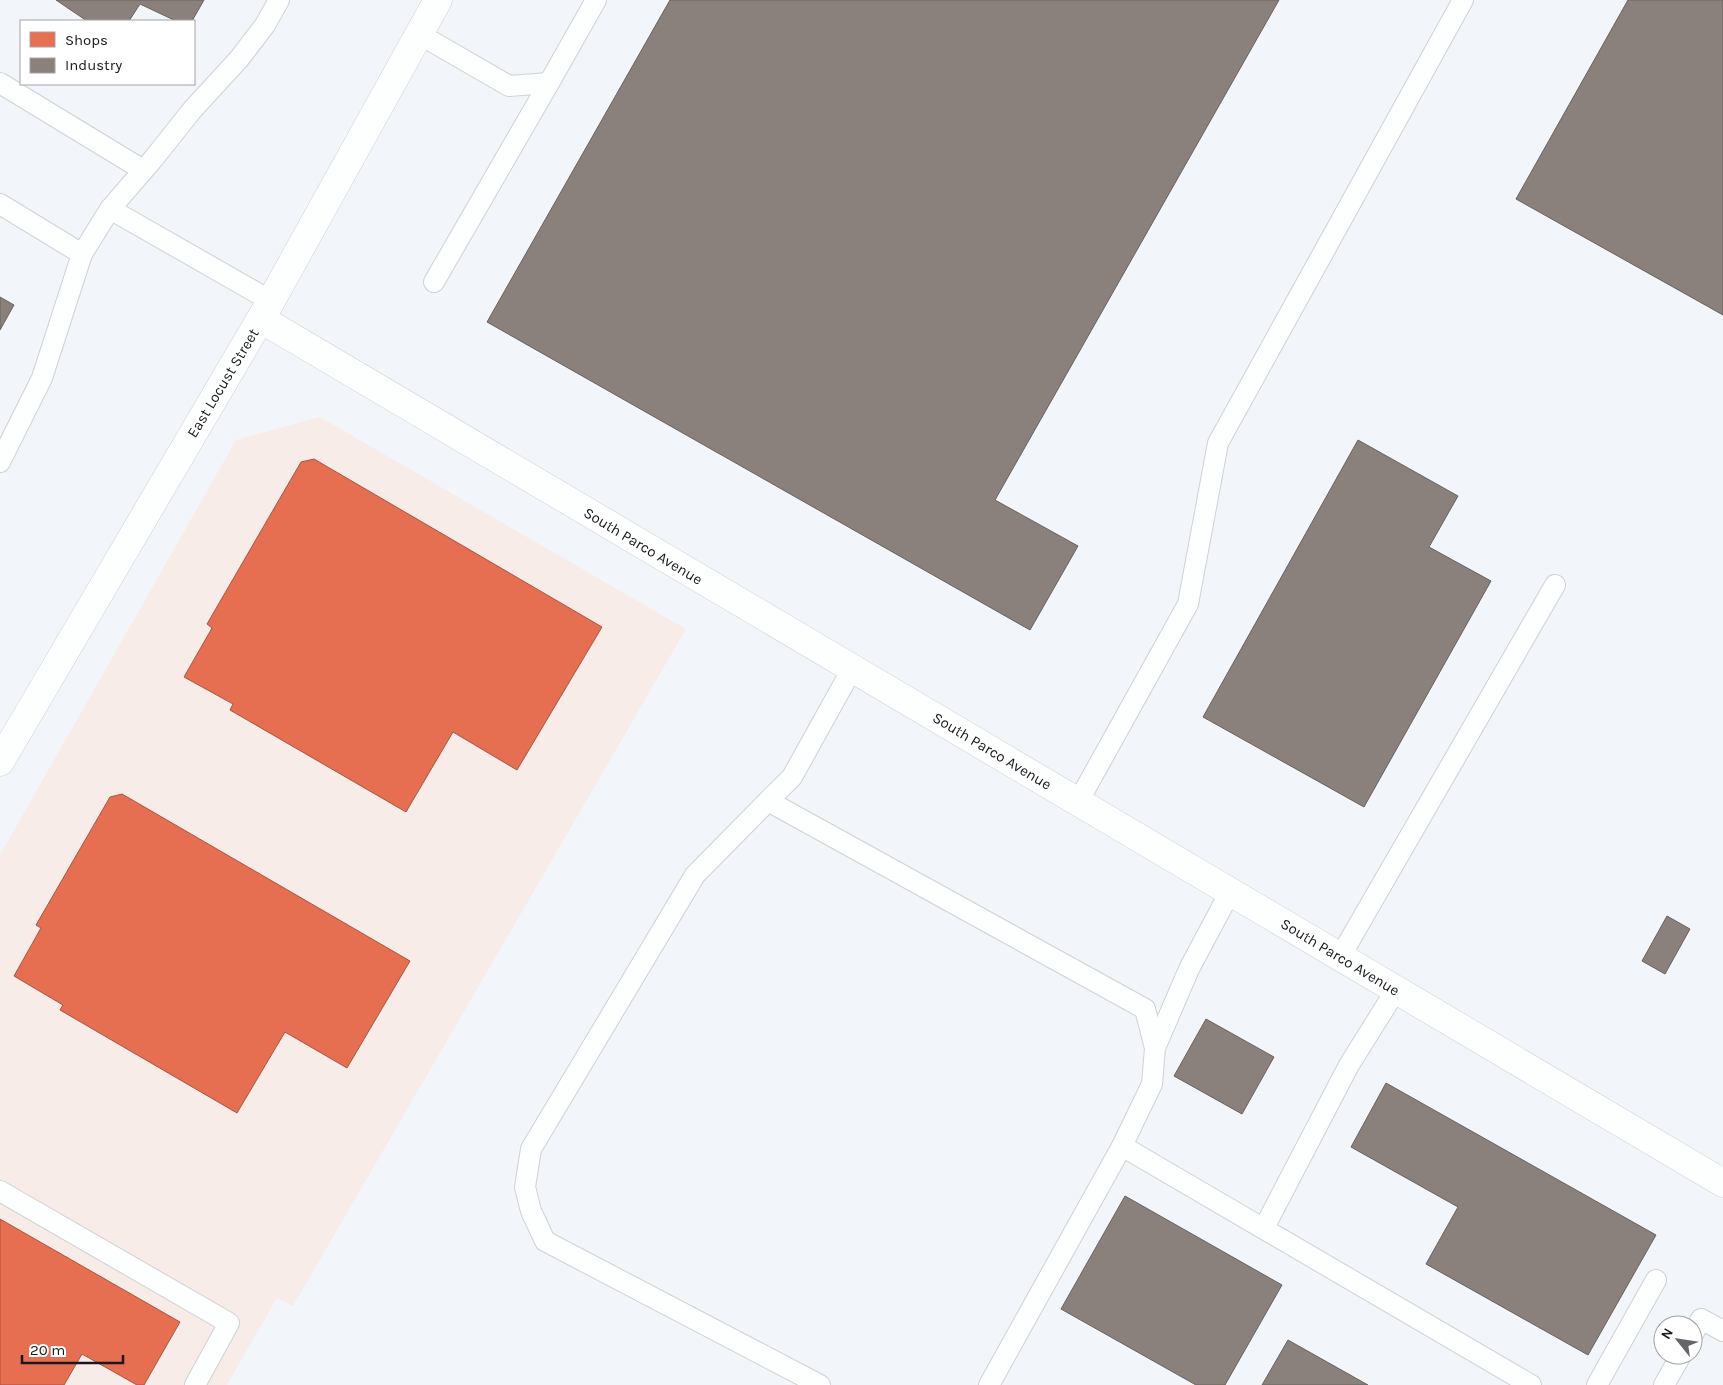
<svg xmlns="http://www.w3.org/2000/svg" width="1723" height="1385" font-family="Karla,sans-serif">
<style>
.commercial{fill:#f8ece9}
.shops{fill:#e76f51;stroke:#a95541}
.industry{fill:#8a817c;stroke:#68625f}
.lines{fill:none;stroke-linecap:round;stroke-linejoin:round}
.service-casing{stroke:#cfd1d5;stroke-width:22}
.minor-casing{stroke:#cfd1d5;stroke-width:29}
.tertiary-casing{stroke:#cfd1d5;stroke-width:29}
.service{stroke:#fdfefe;stroke-width:20}
.minor{stroke:#fdfefe;stroke-width:28}
.tertiary{stroke:#fdfefe;stroke-width:28}
.labels{text-anchor:middle;stroke-width:5;stroke-linejoin:round;paint-order:stroke}
.street-label{font-size:15px;fill:#17191c;stroke:#fff}
</style>
<rect width="100%" height="100%" fill="#f2f5fa"/>
<polygon class="commercial" points="320,417 686,629 293,1306 277,1298 227,1385 0,1385 0,855 236,440"/>
<g class="shops">
<polygon points="314,459 602,627 517,770 453,732 406,812 230,710 233,704 184,677 212,628 207,624 301,462"/>
<polygon points="122,794 410,961 347,1068 285,1032 237,1113 60,1010 63,1005 14,976 41,928 36,925 110,797"/>
<polygon points="0,1219 180,1322 144,1385 137,1385 82,1354 64,1385 0,1385"/>
</g>
<g class="industry">
<polygon points="56,0 204,0 192,21 176,21 140,4 129,21 87,21"/>
<polygon points="670,0 1279,0 995,500 1078,546 1030,630 487,322"/>
<polygon points="1628,0 1723,0 1723,315 1516,199"/>
<polygon points="0,297 14,305 0,330"/>
<polygon points="1358,440 1458,496 1429,547 1491,581 1364,807 1203,717"/>
<polygon points="1667,916 1690,929 1665,974 1642,961"/>
<polygon points="1206,1019 1274,1057 1242,1114 1174,1076"/>
<polygon points="1386,1083 1656,1235 1588,1355 1426,1264 1458,1207 1351,1147"/>
<polygon points="1125,1196 1282,1285 1225,1385 1196,1385 1061,1309"/>
<polygon points="1288,1340 1368,1385 1262,1385"/>
</g>
<g class="lines">
<defs>
<g id="service">
<polyline points="419,34 509,86 549,83 596,0"/>
<polyline points="0,83 143,170"/>
<polyline points="0,204 82,254"/>
<polyline points="434,282 549,83"/>
<polyline points="271,301 110,209 154,158 193,109 239,59 265,25 279,0"/>
<polyline points="0,462 42,378 82,254 110,209"/>
<polyline points="768,801 792,777 852,669"/>
<polyline points="1078,802 1188,604 1218,443 1463,0"/>
<polyline points="1340,957 1555,585"/>
<polyline points="1155,1048 1189,969 1230,892"/>
<polyline points="1122,1146 1531,1385"/>
<polyline points="0,1191 229,1323 195,1385"/>
<polyline points="1264,1228 1349,1065 1396,990"/>
<polyline points="1693,1334 1701,1319 1723,1331"/>
<polyline points="820,1385 545,1241 531,1211 525,1187 531,1149 695,875 768,801 1145,1009 1155,1048 1152,1084 1122,1146 989,1385"/>
<polyline points="1597,1385 1656,1280"/>
<polyline points="1664,1385 1681,1355"/>
</g>
<polyline id="minor" points="0,762 271,301 438,0"/>
<polyline id="tertiary" points="261,319 1723,1183"/>
</defs>
<use href="#service" class="service-casing"/>
<use href="#minor" class="minor-casing"/>
<use href="#tertiary" class="tertiary-casing"/>
<use href="#service" class="service"/>
<use href="#minor" class="minor"/>
<use href="#tertiary" class="tertiary"/>
</g>
<g class="labels">
<g class="street-label">
<text transform="translate(223 383) rotate(-59)" y="5">East Locust Street</text>
<text transform="translate(643 546) rotate(31)" y="5">South Parco Avenue</text>
<text transform="translate(992 751) rotate(31)" y="5">South Parco Avenue</text>
<text transform="translate(1340 957) rotate(31)" y="5">South Parco Avenue</text>
</g>
</g>
<rect x="20" y="20" width="175" height="65" fill="#ffffff" stroke="#a2a3a4"/>
<rect x="30" y="32" width="25" height="15" fill="#e76f51" stroke="#a2a3a4"/>
<text x="65" y="45" font-size="15" fill="#17191c">Shops</text>
<rect x="30" y="58" width="25" height="15" fill="#8a817c" stroke="#a2a3a4"/>
<text x="65" y="70" font-size="15" fill="#17191c">Industry</text>
<g transform="translate(1678 1340) rotate(300)"><circle r="24" fill="#ffffff" stroke="#a2a3a4"/>
<path d="M0-4L9 19L0 12L-9 19Z" fill="#64666a"/>
<text y="-8" font-size="14" font-weight="bold" text-anchor="middle" fill="#17191c">N</text>
</g>
<path d="M22 1355v8h101v-8" fill="none" stroke="#17191c" stroke-width="2.5"/>
<text x="30" y="1355" font-size="15" fill="#17191c" stroke="#ffffff" stroke-width="4" paint-order="stroke">20 m</text>
</svg>
